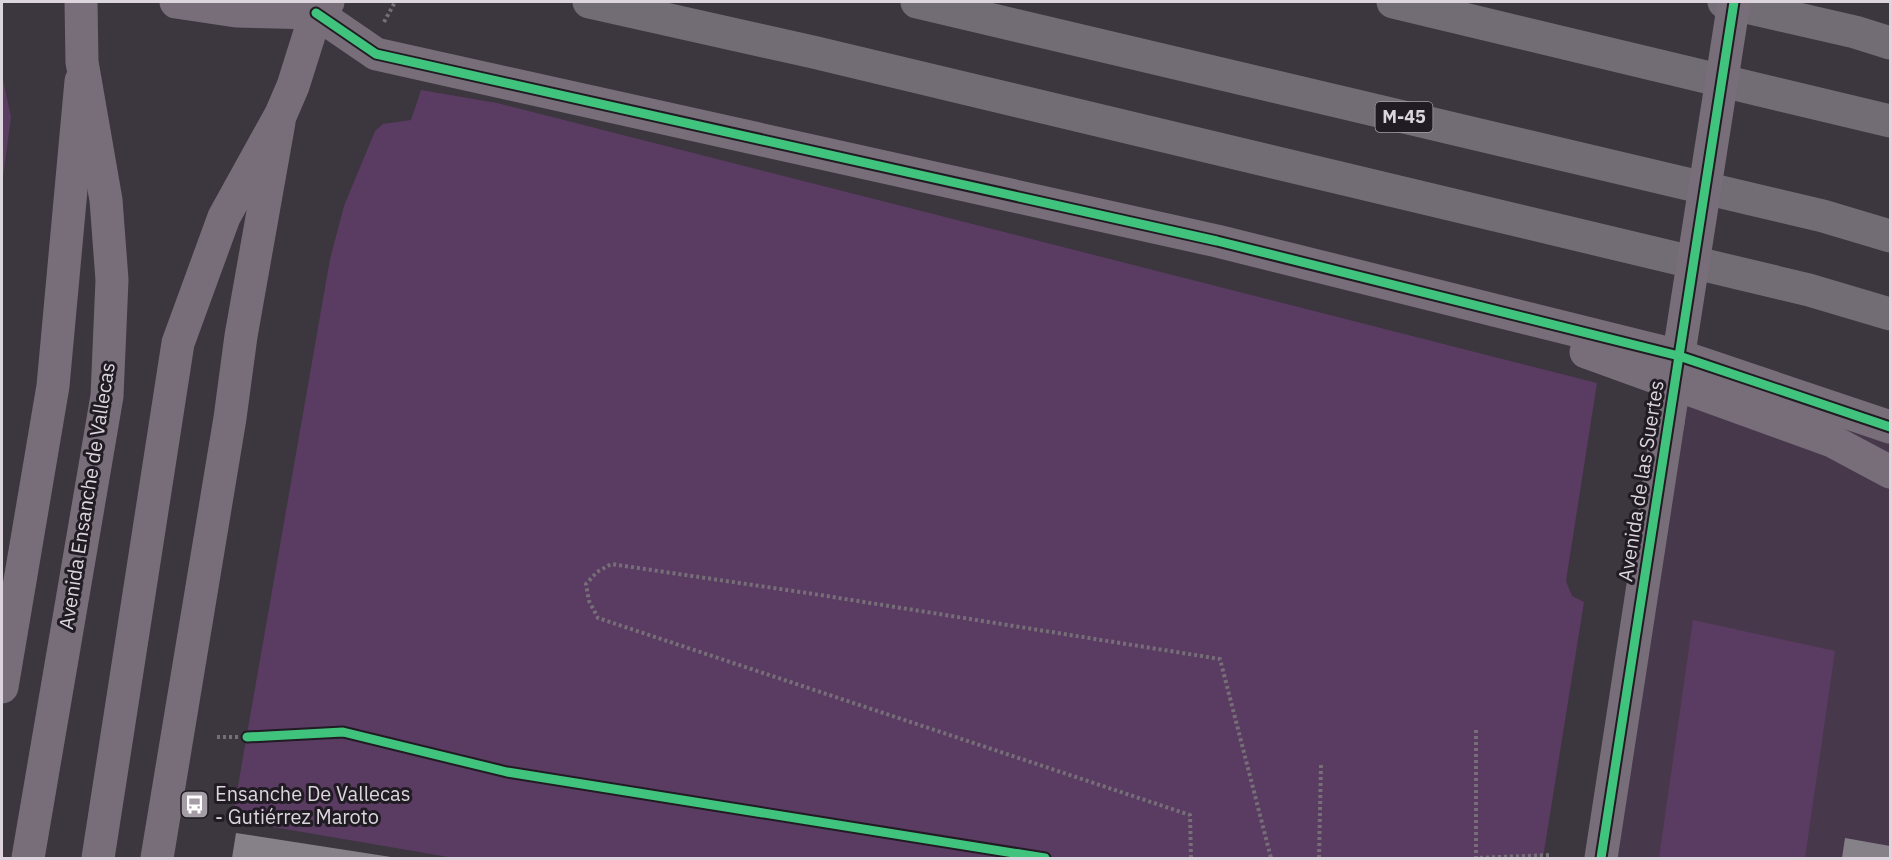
<svg xmlns="http://www.w3.org/2000/svg" width="1892" height="860" font-family="'IBM Plex Sans',sans-serif">
<style>
.built{fill:#47394b}
.green{fill:#5a3b62}
.building{fill:#868188}
.lines{fill:none;stroke-linecap:round;stroke-linejoin:round}
.path{stroke:#766f78;stroke-width:4;stroke-dasharray:3 3;stroke-linecap:butt}
.minor{stroke:#776e79;stroke-width:33}
.major{stroke:#786e7a;stroke-width:33}
.highway{stroke:#726c74;stroke-width:33}
.major-bridge{stroke:#786e7a;stroke-width:33}
.cycleway-casing{stroke:#211c23;stroke-width:13}
.cycleway{stroke:#40c37c;stroke-width:9}
.labels{text-anchor:middle;stroke-width:6;stroke-linejoin:round;paint-order:stroke}
.shield{fill:#211c23;stroke:#a49ea6;stroke-width:1.5}
.shield-label{font-size:18px;font-weight:bold;fill:#dcd5de}
.street-label{font-size:20px;fill:#dcd5de;stroke:#211c23}
.poi-label{font-size:20px;fill:#dcd5de;stroke:#211c23;text-anchor:start}
</style>
<rect width="100%" height="100%" fill="#3c363e"/>
<polygon class="built" points="1679,356 1890,427 1890,858 1601,858"/>
<g class="green">
<polygon points="2,75 11,117 2,184"/>
<polygon points="421,90 497,103 1597,383 1566,581 1572,596 1584,602 1543,858 454,858 232,820 330,259 344,206 375,131 383,124 411,120"/>
<polygon points="1693,620 1835,651 1805,858 1659,858"/>
</g>
<g class="building">
<polygon points="236,833 391,857 391,858 232,858"/>
<polygon points="1845,838 1890,846 1890,858 1842,858"/>
</g>
<g class="lines">
<g class="path">
<polyline points="384,22 395,2"/>
<polyline points="1476,730 1476,858"/>
<polyline points="217,737 247,737"/>
<polyline points="1191,858 1190,815 598,618 589,601 586,584 597,572 611,564 814,594 1220,659 1271,858"/>
<polyline points="1319,858 1321,764"/>
<polyline points="1474,858 1552,855"/>
</g>
<g class="minor">
<polyline points="316,13 376,54 1217,241 1679,356 1890,427"/>
<polyline points="1586,352 1832,441 1890,472"/>
<polyline points="2,687 53,386 81,81"/>
<polyline points="157,858 230,418 241,336 279,122"/>
</g>
<g class="major">
<polyline points="28,858 107,396 112,280 106,200 82,62 81,2"/>
<polyline points="98,858 178,343 224,217 281,114 293,86 316,13 328,2"/>
<polyline points="1601,858 1668,423"/>
</g>
<g class="highway">
<polyline points="589,2 813,52 1809,290 1890,314"/>
<polyline points="917,2 1823,216 1890,236"/>
<polyline points="1393,2 1890,121"/>
<polyline points="1724,2 1855,32 1890,43"/>
</g>
<g class="major-bridge">
<polyline points="176,2 236,11 316,13"/>
<polyline points="1668,423 1734,2"/>
</g>
<defs>
<g id="cycleway">
<polyline points="316,13 376,54 1217,241 1679,356 1890,427"/>
<polyline points="247,737 343,732 507,772 1045,858"/>
<polyline points="1601,858 1734,2"/>
</g>
</defs>
<use href="#cycleway" class="cycleway-casing"/>
<use href="#cycleway" class="cycleway"/>
</g>
<defs>
<symbol id="bus-square" viewBox="-11 -11 22 22"><rect x="-9" y="-9" width="18" height="18" rx="4" fill="#a49da6" stroke="#211c23"/><path d="M-5-6H5V4H4V6H2V4H-2V6H-4V4H-5ZM-3.5-4V0h7V-4ZM-3.5 1.2v1.5H-2V1.2ZM2 1.2v1.5H3.5V1.2Z" fill="#fff"/></symbol>
</defs>
<g fill-rule="evenodd">
<use href="#bus-square" x="178" y="788" width="33" height="33"/>
</g>
<g class="labels">
<rect class="shield" x="1375.5" y="102" width="57" height="30" rx="4.5"/>
<g class="shield-label">
<text x="1404" y="123">M-45</text>
</g>
<g class="street-label">
<text transform="translate(1641 481) rotate(-81)" y="7">Avenida de las Suertes</text>
<text transform="translate(87 496) rotate(-81)" y="7">Avenida Ensanche de Vallecas</text>
</g>
<g class="poi-label">
<text x="215" y="801">Ensanche De Vallecas<tspan x="215" dy="23">- Gutiérrez Maroto</tspan></text>
</g>
</g>
<rect width="1892" height="860" fill="none" stroke="#dcd5de" stroke-width="6"/>
</svg>
